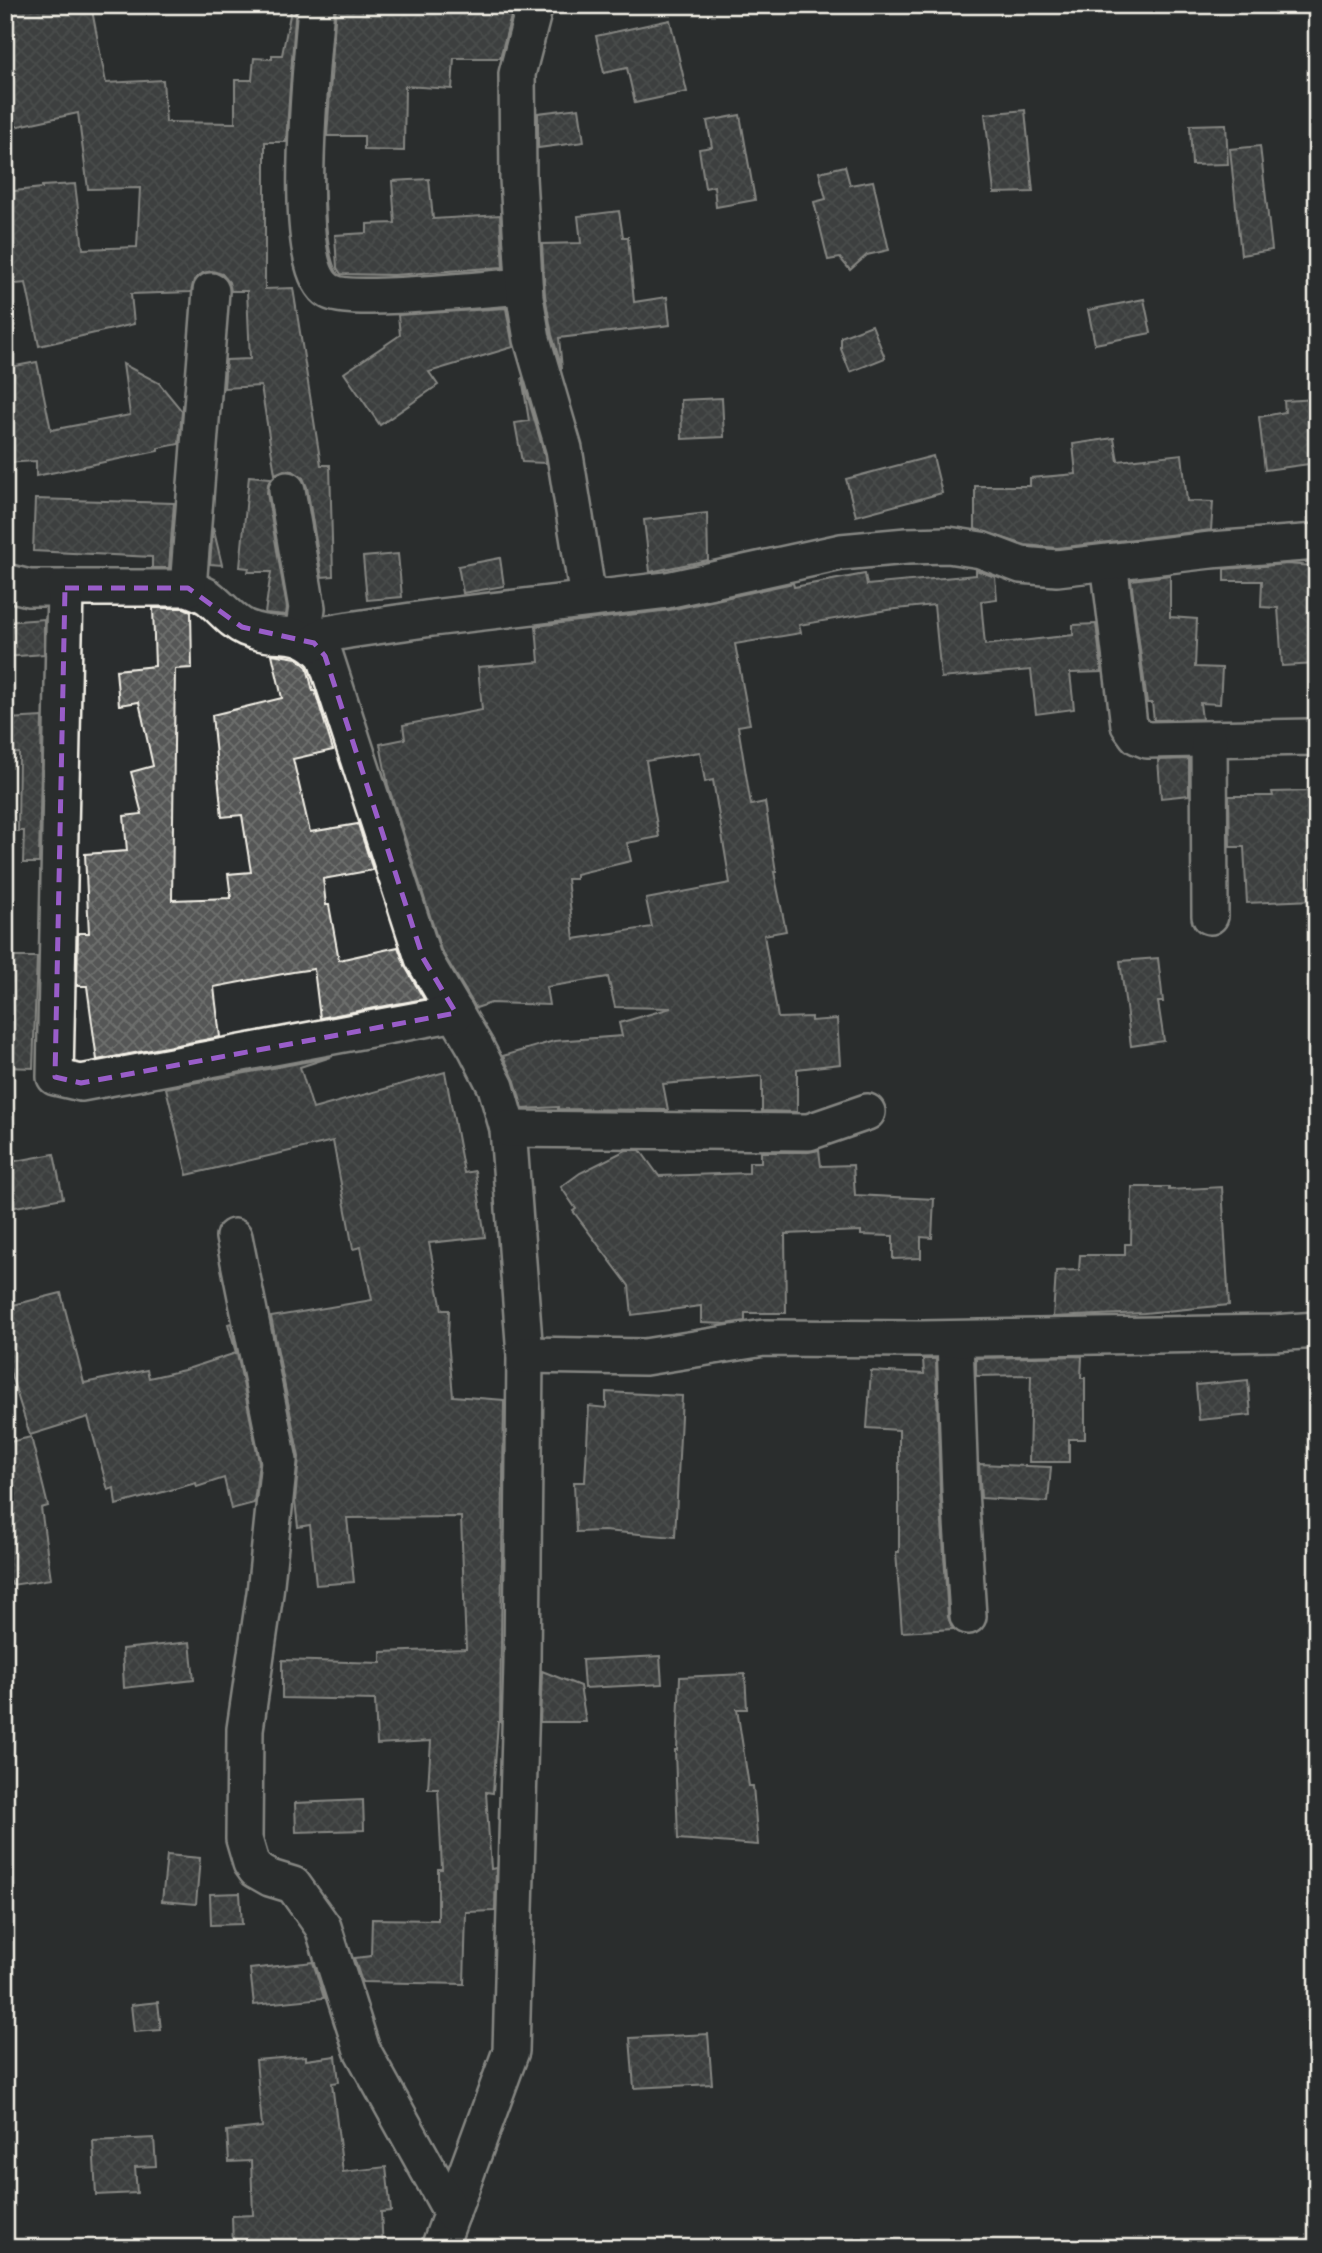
<svg xmlns="http://www.w3.org/2000/svg" width="1322" height="2253" font-family="Delius,sans-serif">
<style>
.building{fill:url(#building-cross-hatch);stroke:#f4f1e8;stroke-width:2;fill-rule:evenodd}
.lines{fill:none;stroke-linecap:round;stroke-linejoin:round}
.minor-casing{stroke:#f4f1e8;stroke-width:40}
.minor{stroke:#2a2d2e;stroke-width:35}
.marked{fill:none;stroke:#995dc9;stroke-width:5;stroke-dasharray:14 9;stroke-linejoin:round}
</style>
<defs>
<pattern id="building-cross-hatch" width="8" height="8" patternUnits="userSpaceOnUse" patternTransform="scale(1.75)"><rect width="8" height="8" fill="#555756"/><path d="M0 0l8 8M0 8l8-8" fill="none" stroke="#6e706e"/></pattern>
</defs>
<rect width="100%" height="100%" fill="#2a2d2e"/>
<filter id="ink" filterUnits="userSpaceOnUse"><feTurbulence type="fractalNoise" baseFrequency=".0143" numOctaves="2"/><feDisplacementMap in="SourceGraphic" scale="14" xChannelSelector="R" yChannelSelector="G"/><feConvolveMatrix kernelMatrix="1 2 1 2 8 2 1 2 1" color-interpolation-filters="sRGB"/></filter>
<g filter="url(#ink)">
<g class="building">
<polygon points="5,5 91,5 106,83 163,80 166,122 235,123 235,80 252,80 254,58 272,59 272,55 282,55 292,5 296,5 286,142 265,142 265,289 293,288 321,465 330,465 333,576 322,577 307,487 303,478 293,471 284,470 275,474 261,386 224,388 226,360 250,359 247,291 231,291 229,282 222,274 212,271 203,273 194,280 191,292 131,294 134,324 39,346 26,283 5,285 5,192 42,188 42,186 75,184 83,249 137,247 140,188 88,189 78,113 5,129"/>
<polygon points="336,5 514,5 500,58 454,58 452,89 405,86 404,151 364,150 364,136 327,136"/>
<polygon points="670,20 687,92 635,103 627,68 604,73 596,36"/>
<polygon points="579,108 584,142 538,148 538,113"/>
<polygon points="1025,110 1033,192 994,193 985,114"/>
<polygon points="740,115 755,200 716,207 714,186 705,188 699,149 712,147 707,121"/>
<polygon points="1226,124 1228,164 1192,165 1190,125"/>
<polygon points="1260,146 1272,250 1241,255 1230,149"/>
<polygon points="845,166 850,185 873,181 889,250 867,255 850,270 840,258 828,260 814,202 826,199 819,172"/>
<polygon points="429,179 433,219 500,215 503,267 394,275 341,274 337,268 335,235 367,233 367,224 395,223 392,181"/>
<polygon points="619,211 623,237 628,237 634,302 667,297 670,325 559,338 562,369 552,335 545,295 542,244 581,243 578,216"/>
<polygon points="1144,299 1151,333 1095,344 1088,310"/>
<polygon points="506,308 513,347 429,372 438,385 380,425 344,373 400,335 398,315"/>
<polygon points="872,325 885,358 850,372 841,349 841,337"/>
<polygon points="37,362 51,430 130,415 123,364 159,383 182,411 179,444 158,448 158,451 36,476 36,461 5,463 5,368"/>
<polygon points="522,377 544,453 546,463 522,462 515,423 529,421"/>
<polygon points="722,398 724,437 682,439 681,400"/>
<polygon points="1317,399 1317,463 1265,470 1259,417 1285,412 1284,401"/>
<polygon points="1114,438 1118,461 1182,454 1187,501 1213,502 1211,530 1057,548 1025,545 975,529 975,486 1030,486 1030,478 1076,474 1073,444"/>
<polygon points="933,456 942,493 856,516 846,479"/>
<polygon points="249,476 271,478 268,484 267,493 287,608 286,615 265,613 271,572 248,572 249,568 240,567"/>
<polygon points="35,499 174,503 169,568 152,568 152,557 33,551"/>
<polygon points="707,513 708,560 650,572 644,520"/>
<polygon points="213,527 222,565 210,564"/>
<polygon points="398,554 402,597 367,600 363,557"/>
<polygon points="500,558 504,586 463,593 458,566"/>
<polygon points="1288,564 1312,566 1317,664 1282,666 1278,608 1261,607 1262,581 1224,581 1224,569"/>
<path d="M976,570L995,577L997,599L981,601L985,645L1073,635V625L1096,624L1102,672L1070,673L1074,709L1036,714L1031,670L941,678L934,605L887,610L799,625L801,633L735,644L750,724L738,726L751,805L765,802L776,872H774L786,931L764,935L778,1018L811,1017V1021L837,1019L840,1064L797,1069V1112L762,1111V1076L663,1084L668,1110H666L558,1109V1107L523,1109L515,1081L503,1056L554,1041L622,1036L619,1023L671,1008L615,1007L608,977L546,987L549,1005L491,1003L476,1008L441,950L388,785L380,744L405,739L403,725L482,710L478,667L539,662L536,626L670,610L793,583L794,587L865,574L867,585L976,575ZM700,752L705,782L713,780L730,883L646,899L652,927L574,939L567,879H576V874L631,861L627,843L659,837L646,761Z"/>
<polygon points="1170,575 1170,617 1197,619 1195,667 1222,668 1220,704 1200,703 1202,719 1154,720 1152,703 1147,703 1131,580"/>
<polygon points="153,608 184,608 191,611 192,668 175,669 172,900 231,898 228,874 251,872 242,815 222,817 212,715 282,698 272,654 297,658 307,667 313,691 315,691 333,750 293,759 310,832 358,824 373,870 323,879 326,905 329,905 339,960 398,947 406,968 424,999 320,1018 314,969 293,972 214,987 220,1037 97,1060 87,986 77,986 78,933 89,933 85,854 127,851 124,816 142,814 131,772 153,766 139,702 119,705 116,670 155,666"/>
<polygon points="44,619 44,654 5,657 5,622"/>
<polygon points="42,717 39,863 23,863 24,831 18,831 19,753 10,754 8,719"/>
<polygon points="1189,759 1189,795 1161,798 1158,760"/>
<polygon points="1317,791 1317,847 1312,847 1313,900 1247,903 1244,847 1230,847 1229,796 1273,796 1272,792"/>
<polygon points="5,957 37,957 33,1068 5,1067"/>
<polygon points="1158,958 1163,1002 1158,1002 1164,1041 1131,1046 1120,961"/>
<polygon points="331,1057 300,1067 313,1109 445,1072 464,1173 475,1171 485,1237 429,1243 442,1310 449,1310 448,1340 453,1396 504,1400 500,1722 498,1722 493,1793 486,1792 491,1869 496,1868 495,1911 466,1912 464,1984 362,1982 354,1958 371,1956 372,1919 438,1920 438,1869 442,1869 438,1789 428,1789 431,1741 377,1744 375,1700 282,1698 282,1660 381,1663 381,1652 466,1649 461,1517 347,1518 354,1582 316,1585 310,1525 298,1527 295,1501 299,1457 271,1317 372,1300 361,1247 353,1249 333,1141 187,1175 166,1088"/>
<polygon points="626,1150 640,1150 659,1176 749,1173 749,1162 761,1162 761,1152 809,1152 819,1150 821,1166 853,1165 855,1195 934,1199 932,1238 921,1237 921,1258 893,1259 893,1236 861,1235 861,1231 785,1234 786,1313 745,1313 745,1321 726,1324 701,1323 701,1306 632,1315 629,1286 573,1211 576,1209 561,1187 580,1173"/>
<polygon points="54,1154 63,1198 5,1209 5,1163"/>
<polygon points="1132,1187 1169,1187 1169,1190 1222,1187 1229,1305 1144,1313 1053,1317 1056,1271 1079,1270 1080,1255 1125,1255 1125,1244 1131,1244"/>
<polygon points="61,1293 84,1383 147,1370 149,1378 184,1370 236,1353 228,1324 231,1323 259,1462 254,1503 231,1509 224,1478 197,1487 196,1483 116,1505 114,1488 108,1490 88,1417 30,1435 5,1356 5,1307"/>
<polygon points="1082,1356 1081,1378 1085,1378 1085,1439 1069,1439 1069,1462 1029,1462 1031,1375 976,1376 976,1358"/>
<polygon points="923,1359 936,1359 940,1492 948,1617 953,1629 902,1632 896,1552 899,1552 899,1430 867,1428 871,1371 924,1374"/>
<polygon points="1248,1380 1251,1415 1199,1420 1196,1385"/>
<polygon points="606,1392 682,1396 675,1537 604,1531 576,1532 574,1482 585,1482 589,1406 606,1408"/>
<polygon points="31,1437 48,1506 41,1508 51,1579 12,1585 11,1582 5,1583 5,1443"/>
<polygon points="979,1464 1051,1467 1048,1502 981,1498"/>
<polygon points="190,1642 194,1680 124,1688 122,1649"/>
<polygon points="660,1656 662,1684 584,1688 582,1660"/>
<polygon points="542,1671 580,1686 586,1722 540,1722"/>
<polygon points="745,1674 747,1709 737,1709 749,1786 753,1786 758,1845 678,1839 675,1750 677,1750 680,1677"/>
<polygon points="363,1800 364,1830 296,1832 295,1803"/>
<polygon points="167,1855 200,1858 196,1904 162,1901"/>
<polygon points="240,1893 242,1924 211,1925 210,1894"/>
<polygon points="313,1962 324,1998 254,2005 250,1969"/>
<polygon points="158,2002 161,2030 134,2032 131,2005"/>
<polygon points="708,2034 712,2084 634,2088 630,2038"/>
<polygon points="306,2056 306,2060 336,2056 339,2082 332,2083 343,2172 386,2167 391,2211 381,2212 383,2248 233,2248 232,2216 253,2215 251,2161 229,2162 227,2131 262,2127 256,2060"/>
<polygon points="154,2138 156,2166 135,2167 137,2193 96,2195 93,2141"/>
</g>
<g class="lines">
<defs>
<g id="minor">
<path d="M316,5C313,53 288,267 329,291C349,304 492,288 524,286"/>
<polyline points="535,5 517,74 518,178 525,297 532,339 564,449 588,598"/>
<polyline points="287,490 307,608 305,621 300,636"/>
<polyline points="1109,562 1129,725 1137,736 1147,740 1311,737 1317,740"/>
<path d="M5,582L29,588H188C195,591 202,593 208,597C221,607 232,622 246,628C280,642 298,624 325,656L423,958L476,1048L496,1087L508,1129L525,1355L522,1663L511,2051L439,2248"/>
<polyline points="65,588 55,1077 81,1083 456,1013"/>
<polyline points="188,588 211,291"/>
<polyline points="314,643 326,634 349,630 432,618 667,590 841,552 907,546 948,545 981,550 1021,565 1057,568 1211,550 1317,542"/>
<polyline points="1209,740 1210,916"/>
<polyline points="508,1129 809,1132 867,1112"/>
<polyline points="234,1237 279,1461 265,1593 245,1729 244,1839 251,1863 256,1870 270,1878 293,1885 323,1927 362,2050 452,2213"/>
<polyline points="955,1339 960,1491 968,1616"/>
<polyline points="525,1355 645,1357 764,1338 921,1339 1274,1333 1317,1330"/>
</g>
</defs>
<use href="#minor" class="minor-casing"/>
<use href="#minor" class="minor"/>
</g>
</g>
<path d="M0 0H1322V2253H0ZM65,588H188L242,627L314,643L325,656L423,958L456,1013L81,1083L55,1077Z" fill="#2a2d2e" fill-opacity=".55" fill-rule="evenodd"/>
<path class="marked" d="M65,588H188L242,627L314,643L325,656L423,958L456,1013L81,1083L55,1077Z"/>
<rect width="1322" height="2253" fill="none" stroke="#2a2d2e" stroke-width="28"/>
<rect x="14" y="14" width="1294" height="2225" fill="none" stroke="#f4f1e8" stroke-width="2.5" filter="url(#ink)"/>
</svg>
